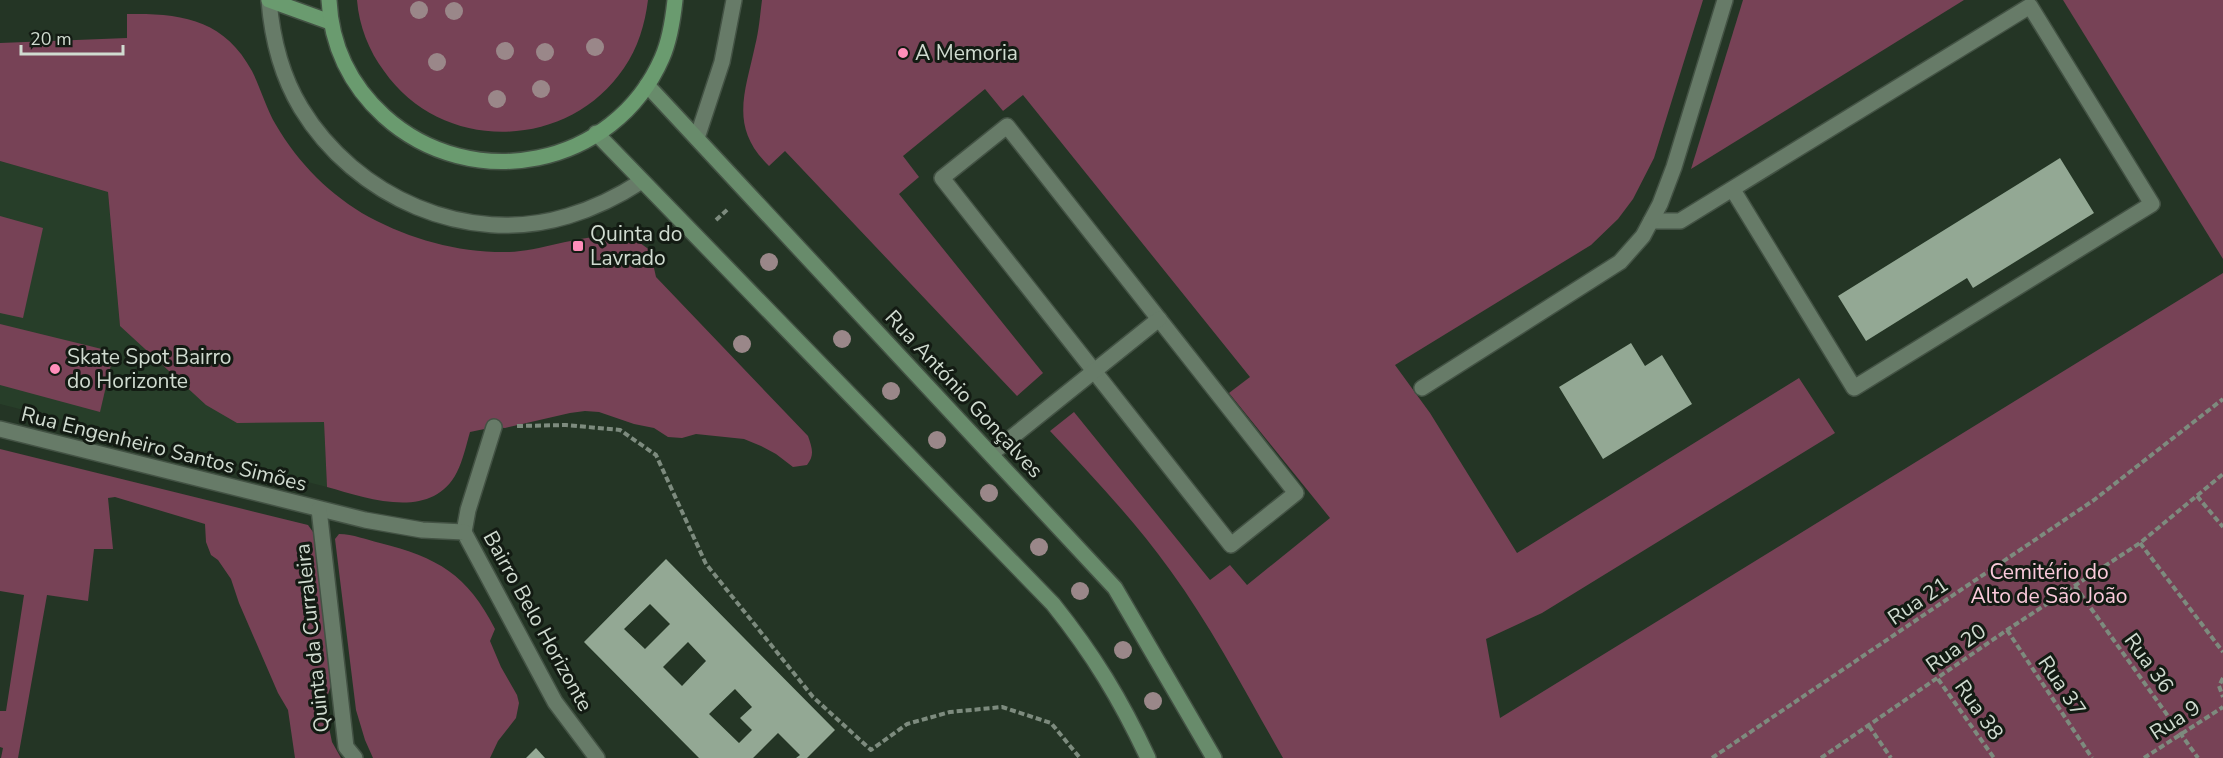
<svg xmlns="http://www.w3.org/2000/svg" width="2223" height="758" font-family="'Nunito Sans',sans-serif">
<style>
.built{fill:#273e29}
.green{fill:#774256}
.building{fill:#93a894;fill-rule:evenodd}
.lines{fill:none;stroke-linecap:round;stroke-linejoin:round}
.service-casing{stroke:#435244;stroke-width:18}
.minor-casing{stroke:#435244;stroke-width:18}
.secondary-casing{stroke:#435244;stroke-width:18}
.primary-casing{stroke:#435244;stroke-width:18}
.path{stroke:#7d8b7e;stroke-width:4;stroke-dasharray:6 3;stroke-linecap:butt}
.service{stroke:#677b68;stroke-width:15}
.minor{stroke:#677b68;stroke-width:15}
.secondary{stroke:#688b6b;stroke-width:15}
.primary{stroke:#6a9b6f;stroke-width:15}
.tree{fill:#9a8789}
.poi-dot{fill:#ff8eba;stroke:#131b13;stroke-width:2}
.labels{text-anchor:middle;stroke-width:6;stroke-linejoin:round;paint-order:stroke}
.poi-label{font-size:21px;fill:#d0dbd0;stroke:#131b13;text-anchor:start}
.street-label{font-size:21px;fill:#d0dbd0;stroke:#131b13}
.park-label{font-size:21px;fill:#fbcadb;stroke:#131b13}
</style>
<rect width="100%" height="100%" fill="#243525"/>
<polygon class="built" points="0,161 108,192 120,326 262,422 324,422 327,487 0,404"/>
<g class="green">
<path d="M357,0H648C645,24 638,48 624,68C568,151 442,154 384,71C369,51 359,26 357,0Z"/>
<path d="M762,0H1703L1654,158L1633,199L1618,219L1591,245L1395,365L1430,413L1517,553L1799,378L1835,433L1542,613L1486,639L1500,718L2223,273V758H1283C1247,695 1213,629 1170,570C1134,520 1092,476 1050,431L1074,412L1210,580L1230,565L1247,585L1330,518L1229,393L1250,377L1023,95L1003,111L985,89L903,156L919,177L899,194L1043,373L1017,396L785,151L769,166C729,127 745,93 755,46C759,31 760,15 762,0Z"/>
<polygon points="1743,0 1964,0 1691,169"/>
<polygon points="2063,0 2223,0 2223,259"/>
<path d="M127,14C181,13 224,19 252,71C261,89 266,108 276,125C298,163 331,196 369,217C412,240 460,253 509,252C546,251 602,226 635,240C640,242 645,247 650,250L656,277L808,436C812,448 815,455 807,465L793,467L776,454L761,446L744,439L696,434L682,438L668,437L654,428L634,424L599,412L585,411L570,413L505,428L494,427L470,432C466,446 463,460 457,472C432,522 367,498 327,487L324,422L237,423L206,405L120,326L108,192L0,161V43L127,38Z"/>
<polygon points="0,216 43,228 23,318 0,313"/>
<polygon points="0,324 114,352 100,412 0,385"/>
<polygon points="0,449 308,525 313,532 334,656 333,680 326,700 326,713 332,742 341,758 295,758 288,710 278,693 239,603 231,579 218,560 211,555 206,542 205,524 115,497 108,498 113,549 94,549 88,601 47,595 18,758 1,758 3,748 0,747 0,711 6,711 24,595 0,591"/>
<path d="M339,534C353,534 367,540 380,543C437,557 468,575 495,629L490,641L501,667L517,695L519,703L516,718L498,741L490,758H373L365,740L356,710L335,539Z"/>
</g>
<g class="building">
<polygon points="2060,158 2094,213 1973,288 1967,278 1866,341 1838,296"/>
<polygon points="1631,343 1645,366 1662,355 1692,404 1603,459 1559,387"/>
<path d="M666,559L835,730L807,758H796L800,755L778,733L753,758H699L584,642ZM650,604L670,624L645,649L624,629ZM688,642L706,661L682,686L663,667ZM735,689L752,707L740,718L752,730L739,743L709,714Z"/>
<polygon points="536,748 545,758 526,758"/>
</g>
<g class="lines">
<defs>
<g id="service">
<path d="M269,0C272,38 281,75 301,108C355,197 467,247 568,216C595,208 619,196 642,181"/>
<polygon points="1007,126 1296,493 1231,545 942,178"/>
<polyline points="697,138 722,62 734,0"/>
<polyline points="1651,221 1680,221 2030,6 2152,204 1854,388 1733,190"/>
<polyline points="1422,388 1620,262 1643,236 1660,204 1674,167 1725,0"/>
<polyline points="991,454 1159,319"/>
<polyline points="464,532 468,510 494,427"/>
</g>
<g id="minor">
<polyline points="0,429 365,520 422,530 464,532 555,702 597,758"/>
<polyline points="319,509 346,747 355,758"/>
</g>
<g id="secondary">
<polyline points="647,85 1115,588 1214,758"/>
<path d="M596,133L1053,604C1093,654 1121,700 1148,758"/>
</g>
<g id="primary">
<polyline points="269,0 330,22"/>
<path d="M329,0C331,45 350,85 384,116C471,195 614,168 662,58C670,40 673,19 675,0"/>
</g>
</defs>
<use href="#service" class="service-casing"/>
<use href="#minor" class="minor-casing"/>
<use href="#secondary" class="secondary-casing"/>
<use href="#primary" class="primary-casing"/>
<g class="path">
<polyline points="716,220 728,209"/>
<polyline points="517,426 566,425 620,430 656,455 706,564 813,697 871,750 907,724 950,712 1002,707 1051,723 1080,758"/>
<polyline points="2197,496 2223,527"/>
<polyline points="2140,543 2223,652"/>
<polyline points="2075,586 2198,758"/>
<polyline points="2007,630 2092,758"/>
<polyline points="2223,678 2219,686 2223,697"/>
<polyline points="1938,679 1994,758"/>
<polyline points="1869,726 1891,758"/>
<polyline points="1712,758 2094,500 2223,399"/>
<polyline points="1821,758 2007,630 2140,543 2223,474"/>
<polyline points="2144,758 2223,707"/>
</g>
<use href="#service" class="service"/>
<use href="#minor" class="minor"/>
<use href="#secondary" class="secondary"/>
<use href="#primary" class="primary"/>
</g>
<g class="tree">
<circle cx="419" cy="10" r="9"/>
<circle cx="454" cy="11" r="9"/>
<circle cx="595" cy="47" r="9"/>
<circle cx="505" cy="51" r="9"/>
<circle cx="545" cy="52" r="9"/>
<circle cx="437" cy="62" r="9"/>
<circle cx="541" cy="89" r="9"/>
<circle cx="497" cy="99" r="9"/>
<circle cx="769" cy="262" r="9"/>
<circle cx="842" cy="339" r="9"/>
<circle cx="742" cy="344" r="9"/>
<circle cx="891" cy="391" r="9"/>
<circle cx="937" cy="440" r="9"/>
<circle cx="989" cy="493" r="9"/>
<circle cx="1039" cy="547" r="9"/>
<circle cx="1080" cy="591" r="9"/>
<circle cx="1123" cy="650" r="9"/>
<circle cx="1153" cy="701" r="9"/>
</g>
<g class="poi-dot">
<circle cx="903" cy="53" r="6"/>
<rect x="572" y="240" width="12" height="12" rx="3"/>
<circle cx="55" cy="369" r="6"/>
</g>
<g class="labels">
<g class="poi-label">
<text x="915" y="60">A Memoria</text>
<text x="590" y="241">Quinta do<tspan x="590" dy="24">Lavrado</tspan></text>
<text x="67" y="364">Skate Spot Bairro<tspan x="67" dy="24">do Horizonte</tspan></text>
</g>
<g class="street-label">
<text transform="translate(964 394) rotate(47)" y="7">Rua António Gonçalves</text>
<text transform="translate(164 449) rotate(14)" y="7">Rua Engenheiro Santos Simões</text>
<text transform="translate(1918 601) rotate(-34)" y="7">Rua 21</text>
<text transform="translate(538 621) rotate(61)" y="7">Bairro Belo Horizonte</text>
<text transform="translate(312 638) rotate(-96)" y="7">Quinta da Curraleira</text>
<text transform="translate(1956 648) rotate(-35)" y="7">Rua 20</text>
<text transform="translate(2149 663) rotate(54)" y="7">Rua 36</text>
<text transform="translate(2062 686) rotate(56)" y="7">Rua 37</text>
<text transform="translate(1979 710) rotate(55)" y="7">Rua 38</text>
<text transform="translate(2175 720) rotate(-33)" y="7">Rua 9</text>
</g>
<g class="park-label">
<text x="2049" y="579">Cemitério do<tspan x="2049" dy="24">Alto de São João</tspan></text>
</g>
</g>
<path d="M21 45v9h102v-9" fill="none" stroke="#d0dbd0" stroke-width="3"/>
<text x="30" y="45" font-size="18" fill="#d0dbd0" stroke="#131b13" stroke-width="4.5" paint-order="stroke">20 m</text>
</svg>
